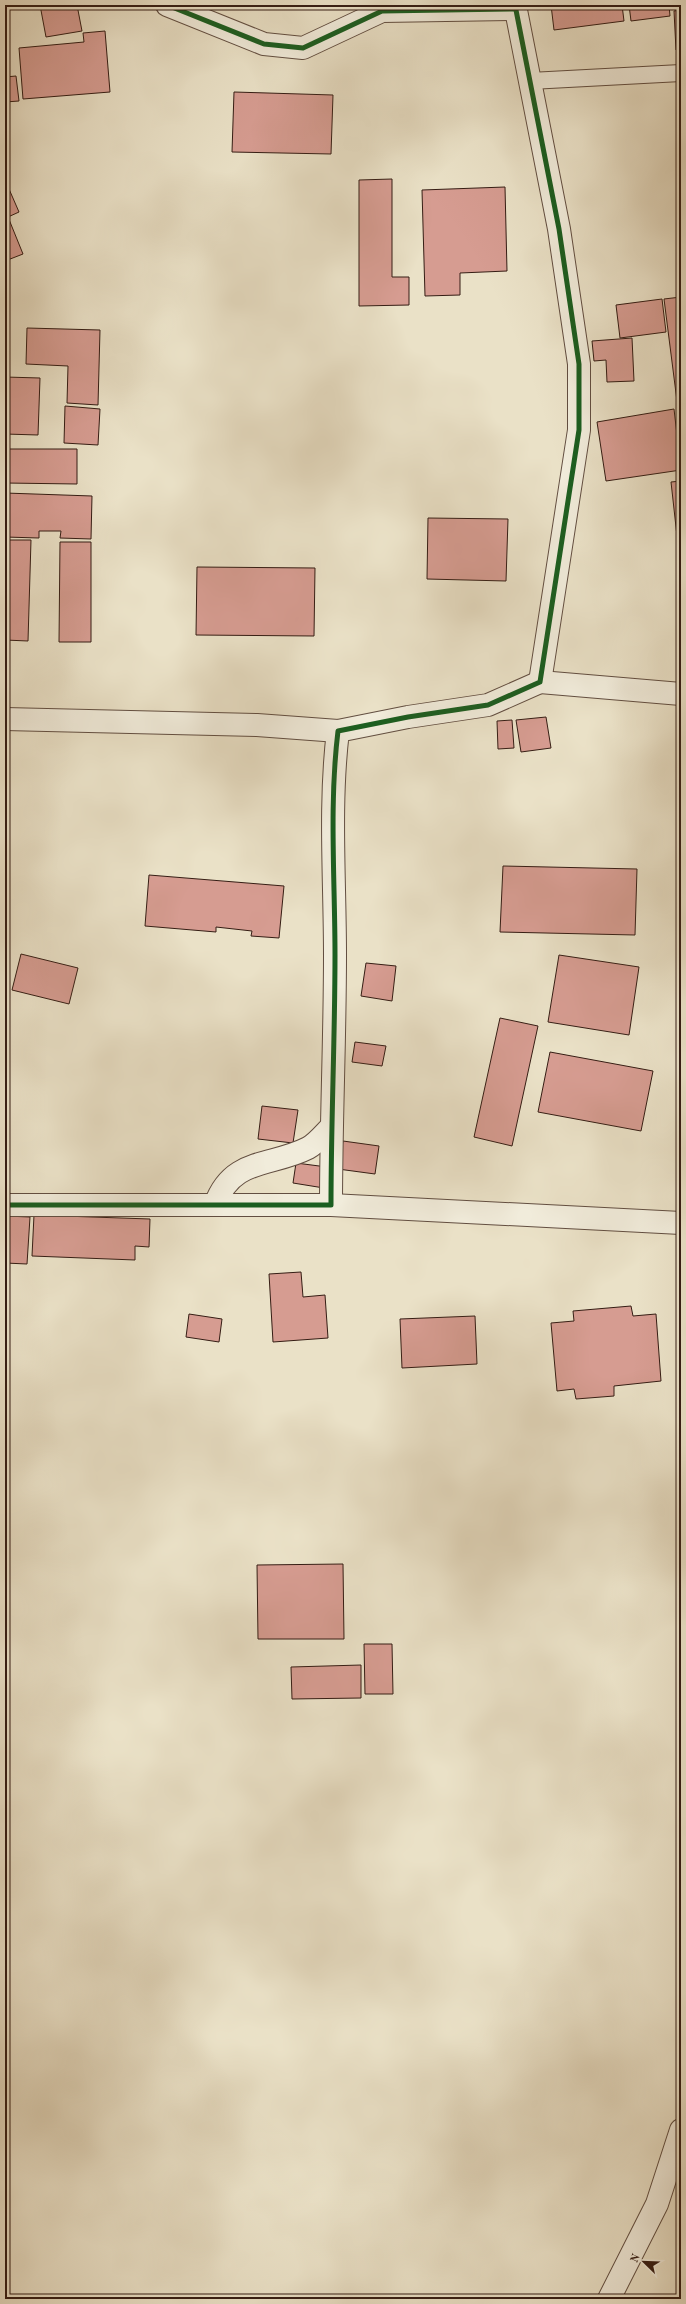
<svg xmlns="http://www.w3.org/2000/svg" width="686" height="2304" font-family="'Old Standard TT',serif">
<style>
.building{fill:#d69c91;stroke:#351d14}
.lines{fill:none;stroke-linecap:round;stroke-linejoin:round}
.service-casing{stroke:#624e41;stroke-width:18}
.minor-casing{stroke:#624e41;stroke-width:24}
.service{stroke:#f1ecdb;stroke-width:16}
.minor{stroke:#f1ecdb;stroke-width:22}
.cycleway-casing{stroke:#f1ecdb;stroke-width:8}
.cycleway{stroke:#1b5e20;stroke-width:5}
</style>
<rect width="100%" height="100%" fill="#eae1c7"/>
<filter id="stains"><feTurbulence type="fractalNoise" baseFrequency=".005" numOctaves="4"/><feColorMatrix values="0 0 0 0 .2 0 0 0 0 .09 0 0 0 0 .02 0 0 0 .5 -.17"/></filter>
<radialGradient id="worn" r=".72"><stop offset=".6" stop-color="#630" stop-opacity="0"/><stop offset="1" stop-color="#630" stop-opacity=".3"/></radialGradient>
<g class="building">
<polygon points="40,5 77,5 82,31 46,37"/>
<polygon points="551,5 622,5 624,21 554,30"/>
<polygon points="629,5 669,5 670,16 631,21"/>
<polygon points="681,10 681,50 676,50 674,11"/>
<polygon points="105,31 110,92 23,99 19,48 84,42 83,33"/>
<polygon points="16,76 19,101 5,102 5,77"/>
<polygon points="234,92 333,95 331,154 232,152"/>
<polygon points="392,179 392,277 409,277 409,305 359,306 359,180"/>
<polygon points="505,187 507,271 460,273 460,295 425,296 422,190"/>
<polygon points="9,189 19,212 8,217 23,254 5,261 5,191"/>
<polygon points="681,297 681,409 678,409 664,299"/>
<polygon points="662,299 666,332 620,338 616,305"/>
<polygon points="27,328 100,330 98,405 67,403 68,366 26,364"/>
<polygon points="632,338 634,381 607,382 606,360 594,361 592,341"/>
<polygon points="5,377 40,378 38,435 5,434"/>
<polygon points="65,406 100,409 98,445 64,443"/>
<polygon points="674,409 681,470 606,481 597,422"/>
<polygon points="5,449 77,449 77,484 5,483"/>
<polygon points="681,481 681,536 677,536 671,482"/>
<polygon points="5,493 92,496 91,539 60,538 61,531 39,531 39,538 5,537"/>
<polygon points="428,518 508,519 506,581 427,579"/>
<polygon points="5,540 31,540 28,641 5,640"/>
<polygon points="60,542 91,542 91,642 59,642"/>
<polygon points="197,567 315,568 314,636 196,635"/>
<polygon points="546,717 551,748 521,752 516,720"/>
<polygon points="512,720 514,748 498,749 497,721"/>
<polygon points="503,866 637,869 635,935 500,932"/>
<polygon points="149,875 284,886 279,938 251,936 252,931 216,927 216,932 145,926"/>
<polygon points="21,954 78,968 69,1004 12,990"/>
<polygon points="559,955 639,967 629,1035 548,1022"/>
<polygon points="366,963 396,966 392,1001 361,996"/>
<polygon points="500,1018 538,1026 512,1146 474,1137"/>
<polygon points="355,1042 386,1046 382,1066 352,1062"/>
<polygon points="550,1052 653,1071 641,1131 538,1112"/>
<polygon points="262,1106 298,1110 293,1143 258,1139"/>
<polygon points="343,1141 379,1146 375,1174 338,1169"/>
<polygon points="296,1163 327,1167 324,1188 293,1183"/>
<polygon points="34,1215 150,1219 149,1247 135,1246 135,1260 32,1256"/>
<polygon points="5,1216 30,1217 27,1264 5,1263"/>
<polygon points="301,1272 303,1297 325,1295 328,1338 273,1342 269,1274"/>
<polygon points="631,1306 633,1316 656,1314 661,1381 614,1386 614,1396 576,1399 574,1389 557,1391 551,1323 574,1321 573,1311"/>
<polygon points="189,1314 222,1319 219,1342 186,1337"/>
<polygon points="475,1316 477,1364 402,1368 400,1319"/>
<polygon points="343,1564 344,1639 258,1639 257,1565"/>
<polygon points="364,1644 392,1644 393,1694 365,1694"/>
<polygon points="361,1665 361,1698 292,1699 291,1667"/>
</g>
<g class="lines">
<defs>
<polyline id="service" points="530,81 681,73"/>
<g id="minor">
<polyline points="167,5 264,44 303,48 382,11 516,9"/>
<polyline points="540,682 681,694"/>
<polyline points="5,719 257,725 338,731"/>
<path d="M5,1205H331C331,1122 335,1038 335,955C335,880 329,805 338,731L408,717L488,705L540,682L579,430V364L559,229L515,5"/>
<path d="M215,1205C232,1157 271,1167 308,1148C316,1144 324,1134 331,1127"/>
<polyline points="331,1205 681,1223"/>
<polyline points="609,2299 657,2204 681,2130"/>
</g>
</defs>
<use href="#service" class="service-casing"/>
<use href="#minor" class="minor-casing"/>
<use href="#service" class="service"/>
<use href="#minor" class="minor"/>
<defs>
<g id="cycleway">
<polyline points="167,5 264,44 303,48 382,11 516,9"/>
<path d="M5,1205H331C331,1122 335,1038 335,955C335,880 329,805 338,731L408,717L488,705L540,682L579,430V364L559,229L515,5"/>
</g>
</defs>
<use href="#cycleway" class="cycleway-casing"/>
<use href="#cycleway" class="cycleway"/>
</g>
<rect width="686" height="2304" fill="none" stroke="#eae1c7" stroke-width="20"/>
<rect x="6" y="6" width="674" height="2292" fill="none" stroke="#351d14" stroke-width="2"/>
<rect x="10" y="10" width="666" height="2284" fill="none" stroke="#351d14"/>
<g transform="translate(644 2262) rotate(293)" stroke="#f1ecdb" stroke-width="3" paint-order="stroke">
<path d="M0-3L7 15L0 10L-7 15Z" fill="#351d14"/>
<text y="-6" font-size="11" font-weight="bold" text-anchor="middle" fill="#351d14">N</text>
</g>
<rect width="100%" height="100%" filter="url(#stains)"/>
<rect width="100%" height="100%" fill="url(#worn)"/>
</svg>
